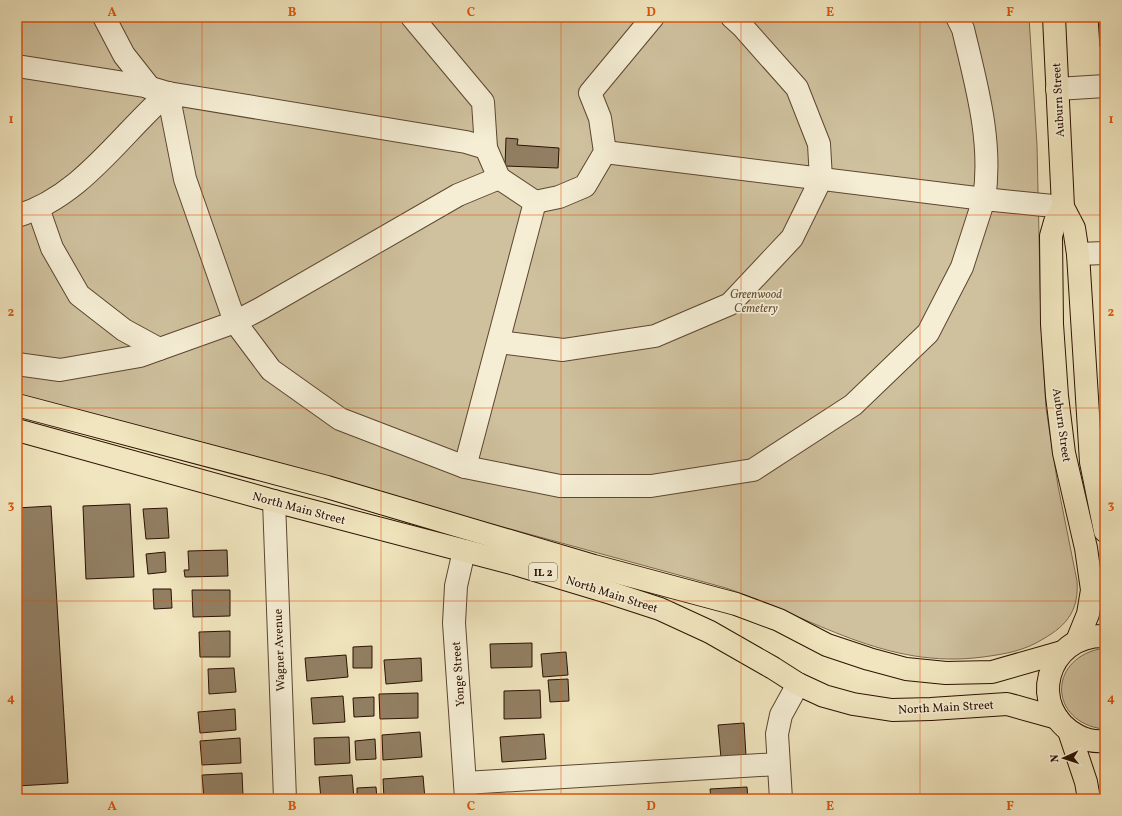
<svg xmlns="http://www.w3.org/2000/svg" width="1122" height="816" font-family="Vollkorn,serif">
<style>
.green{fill:#cfc19e;stroke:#7e694f}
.building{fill:#927f63;stroke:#2c1100}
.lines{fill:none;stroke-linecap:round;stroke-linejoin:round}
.minor-casing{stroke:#5d4630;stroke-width:24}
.major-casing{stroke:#2c1100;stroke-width:24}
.minor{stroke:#f5eed5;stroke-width:22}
.major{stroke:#f0e5be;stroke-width:22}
.grid{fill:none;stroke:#df550b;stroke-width:1;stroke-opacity:0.55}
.labels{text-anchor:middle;stroke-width:3.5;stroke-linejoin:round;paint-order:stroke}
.shield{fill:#f5eed5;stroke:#685340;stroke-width:1}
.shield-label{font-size:11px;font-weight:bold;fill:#2c1100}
.street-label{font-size:12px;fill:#2c1100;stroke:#f5eed5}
.park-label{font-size:12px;font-style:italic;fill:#654f37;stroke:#f5eed5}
.neatline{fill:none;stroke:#df550b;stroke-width:1.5}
.grid-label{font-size:13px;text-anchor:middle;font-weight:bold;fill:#df550b}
</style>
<rect width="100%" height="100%" fill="#f0e5be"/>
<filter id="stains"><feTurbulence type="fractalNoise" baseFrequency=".005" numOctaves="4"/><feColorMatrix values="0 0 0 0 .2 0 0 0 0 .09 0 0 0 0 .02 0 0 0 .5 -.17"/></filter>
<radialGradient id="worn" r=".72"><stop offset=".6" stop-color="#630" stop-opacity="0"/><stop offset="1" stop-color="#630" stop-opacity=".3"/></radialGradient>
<g class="green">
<path d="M17,17H1029L1037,145L1041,325L1046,408L1058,486L1077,581C1079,609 1068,625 1043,639C1024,651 1005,654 983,657C886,670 814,618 726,588L17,394Z"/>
<path d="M1099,649L1105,650V728L1103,729C1050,722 1047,661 1099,649Z"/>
</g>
<g class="building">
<polygon points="1098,17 1105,17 1105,46 1100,47"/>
<polygon points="506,138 518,139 517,145 559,148 558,168 505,166"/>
<polygon points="130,504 134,577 86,579 83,506"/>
<polygon points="51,506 68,783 17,786 17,508"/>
<polygon points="167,508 169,538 146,539 143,509"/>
<polygon points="227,550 228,576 185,577 184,570 189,570 188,551"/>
<polygon points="165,552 166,572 148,574 146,554"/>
<polygon points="153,589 171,589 172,608 154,609"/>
<polygon points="192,590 230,590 230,616 193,617"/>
<polygon points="230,631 230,657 200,657 199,632"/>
<polygon points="532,643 532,667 491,668 490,644"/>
<polygon points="372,646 372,668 353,668 353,647"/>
<polygon points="566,652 568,675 543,677 541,654"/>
<polygon points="346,655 348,677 307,681 305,658"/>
<polygon points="421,658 422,681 386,684 384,660"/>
<polygon points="234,668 236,692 209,694 208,669"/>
<polygon points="568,679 569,701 550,702 548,680"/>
<polygon points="540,690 541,718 504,719 504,691"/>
<polygon points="418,693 418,718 380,719 379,694"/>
<polygon points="343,696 345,722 313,724 311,698"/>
<polygon points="374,697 374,716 354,717 353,698"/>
<polygon points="235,709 236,730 200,733 198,712"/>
<polygon points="744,723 746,756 721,758 718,725"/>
<polygon points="420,732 422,757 383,760 382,735"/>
<polygon points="544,734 546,759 502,762 500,737"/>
<polygon points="349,737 350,763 315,765 314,738"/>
<polygon points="240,738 241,763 202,765 200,741"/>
<polygon points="375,739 376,759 356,760 355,741"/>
<polygon points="242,773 243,796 204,799 202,775"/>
<polygon points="352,775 354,799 321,799 319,777"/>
<polygon points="423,776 425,799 384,799 383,779"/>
<polygon points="376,787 377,799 357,799 357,788"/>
<polygon points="747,787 748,799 711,799 710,789"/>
<rect x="502" y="798" width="39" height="1"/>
</g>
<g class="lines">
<defs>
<g id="minor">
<polyline points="104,17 124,55 150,88"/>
<polyline points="412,17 483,102 486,148 499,178 535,202 559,197 585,186 605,152 600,118 590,93 653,17"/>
<polyline points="17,66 144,86 168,93"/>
<polyline points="1057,89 1105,86"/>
<polyline points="486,148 466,142 168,93 185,179 235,322 260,309 458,195 499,178"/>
<path d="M605,152L984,199C993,142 976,84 963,29L957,17"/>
<polyline points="38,208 52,248 79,295 124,330 159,349"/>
<path d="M17,216C82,196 119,136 168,93"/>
<polyline points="1078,254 1105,253"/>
<polyline points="499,342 563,350 655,336 730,304 792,238 821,179 819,144 797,88 742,26 732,17"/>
<polyline points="17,364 60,370 140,356 235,322 271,370 340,419 465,467 560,486 651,486 753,470 853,405 928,333 962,267 984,199 1063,207"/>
<polyline points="465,467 535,202"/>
<polyline points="274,501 285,799"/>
<polyline points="464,551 456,586 454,623 466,799"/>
<polyline points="465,783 778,764"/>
<polyline points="781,799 777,734 781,715 798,684"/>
</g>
<g id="major">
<polyline points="1054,17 1063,207 1074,228 1078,254 1091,462 1105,531"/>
<polyline points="1063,207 1055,222 1051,236 1052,324 1057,396 1064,453 1086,548 1092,590 1088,614 1077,641"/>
<polyline points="17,405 327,487 594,566 736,604 779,620 827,645 869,659 906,669 946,673 992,672 1062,652"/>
<polyline points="17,430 274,501 515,564 611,593 660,609 710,632 773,668 798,684 824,696 853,704 892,710 931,709 1007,704 1057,718"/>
<path d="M1105,636C1046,634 1026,709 1078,736C1086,740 1096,742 1105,741"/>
<polyline points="1069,731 1086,782 1089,799"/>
</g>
</defs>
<use href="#minor" class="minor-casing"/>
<use href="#major" class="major-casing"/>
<use href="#minor" class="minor"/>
<use href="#major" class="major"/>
</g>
<path class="grid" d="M202,17V799M381,17V799M561,17V799M741,17V799M920,17V799M17,215H1105M17,408H1105M17,601H1105"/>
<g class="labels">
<rect class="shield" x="529" y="563" width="28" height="18" rx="3"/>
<g class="shield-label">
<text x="543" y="576">IL 2</text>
</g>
<g class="street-label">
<text transform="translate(1058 100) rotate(-93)" y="4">Auburn Street</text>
<text transform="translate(1062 425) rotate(82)" y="4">Auburn Street</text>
<text transform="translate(299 508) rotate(15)" y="4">North Main Street</text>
<text transform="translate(612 594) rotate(18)" y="4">North Main Street</text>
<text transform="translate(279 650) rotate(-92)" y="4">Wagner Avenue</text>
<text transform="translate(458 674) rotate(-94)" y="4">Yonge Street</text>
<text transform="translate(946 707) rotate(-3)" y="4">North Main Street</text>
</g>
<g class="park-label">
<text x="756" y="298">Greenwood<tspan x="756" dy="14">Cemetery</tspan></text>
</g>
</g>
<rect width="1122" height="816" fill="none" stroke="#f0e5be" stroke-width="44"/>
<g transform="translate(1064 758) rotate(267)" stroke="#f5eed5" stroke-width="3" paint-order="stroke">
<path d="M0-3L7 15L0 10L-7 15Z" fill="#2c1100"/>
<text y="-6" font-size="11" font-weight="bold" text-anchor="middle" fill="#2c1100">N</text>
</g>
<rect x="22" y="22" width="1078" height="772" class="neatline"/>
<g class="grid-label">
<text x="112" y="16">A</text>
<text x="292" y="16">B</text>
<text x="471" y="16">C</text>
<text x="651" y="16">D</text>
<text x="830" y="16">E</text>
<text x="1010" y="16">F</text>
<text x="11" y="123">1</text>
<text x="1111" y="123">1</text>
<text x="11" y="316">2</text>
<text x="1111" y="316">2</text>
<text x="11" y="509">3</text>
<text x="1111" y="509">3</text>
<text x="11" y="702">4</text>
<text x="1111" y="702">4</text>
<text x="112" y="810">A</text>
<text x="292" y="810">B</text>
<text x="471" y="810">C</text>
<text x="651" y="810">D</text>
<text x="830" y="810">E</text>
<text x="1010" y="810">F</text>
</g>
<rect width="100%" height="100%" filter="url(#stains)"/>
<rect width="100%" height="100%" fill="url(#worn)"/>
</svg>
